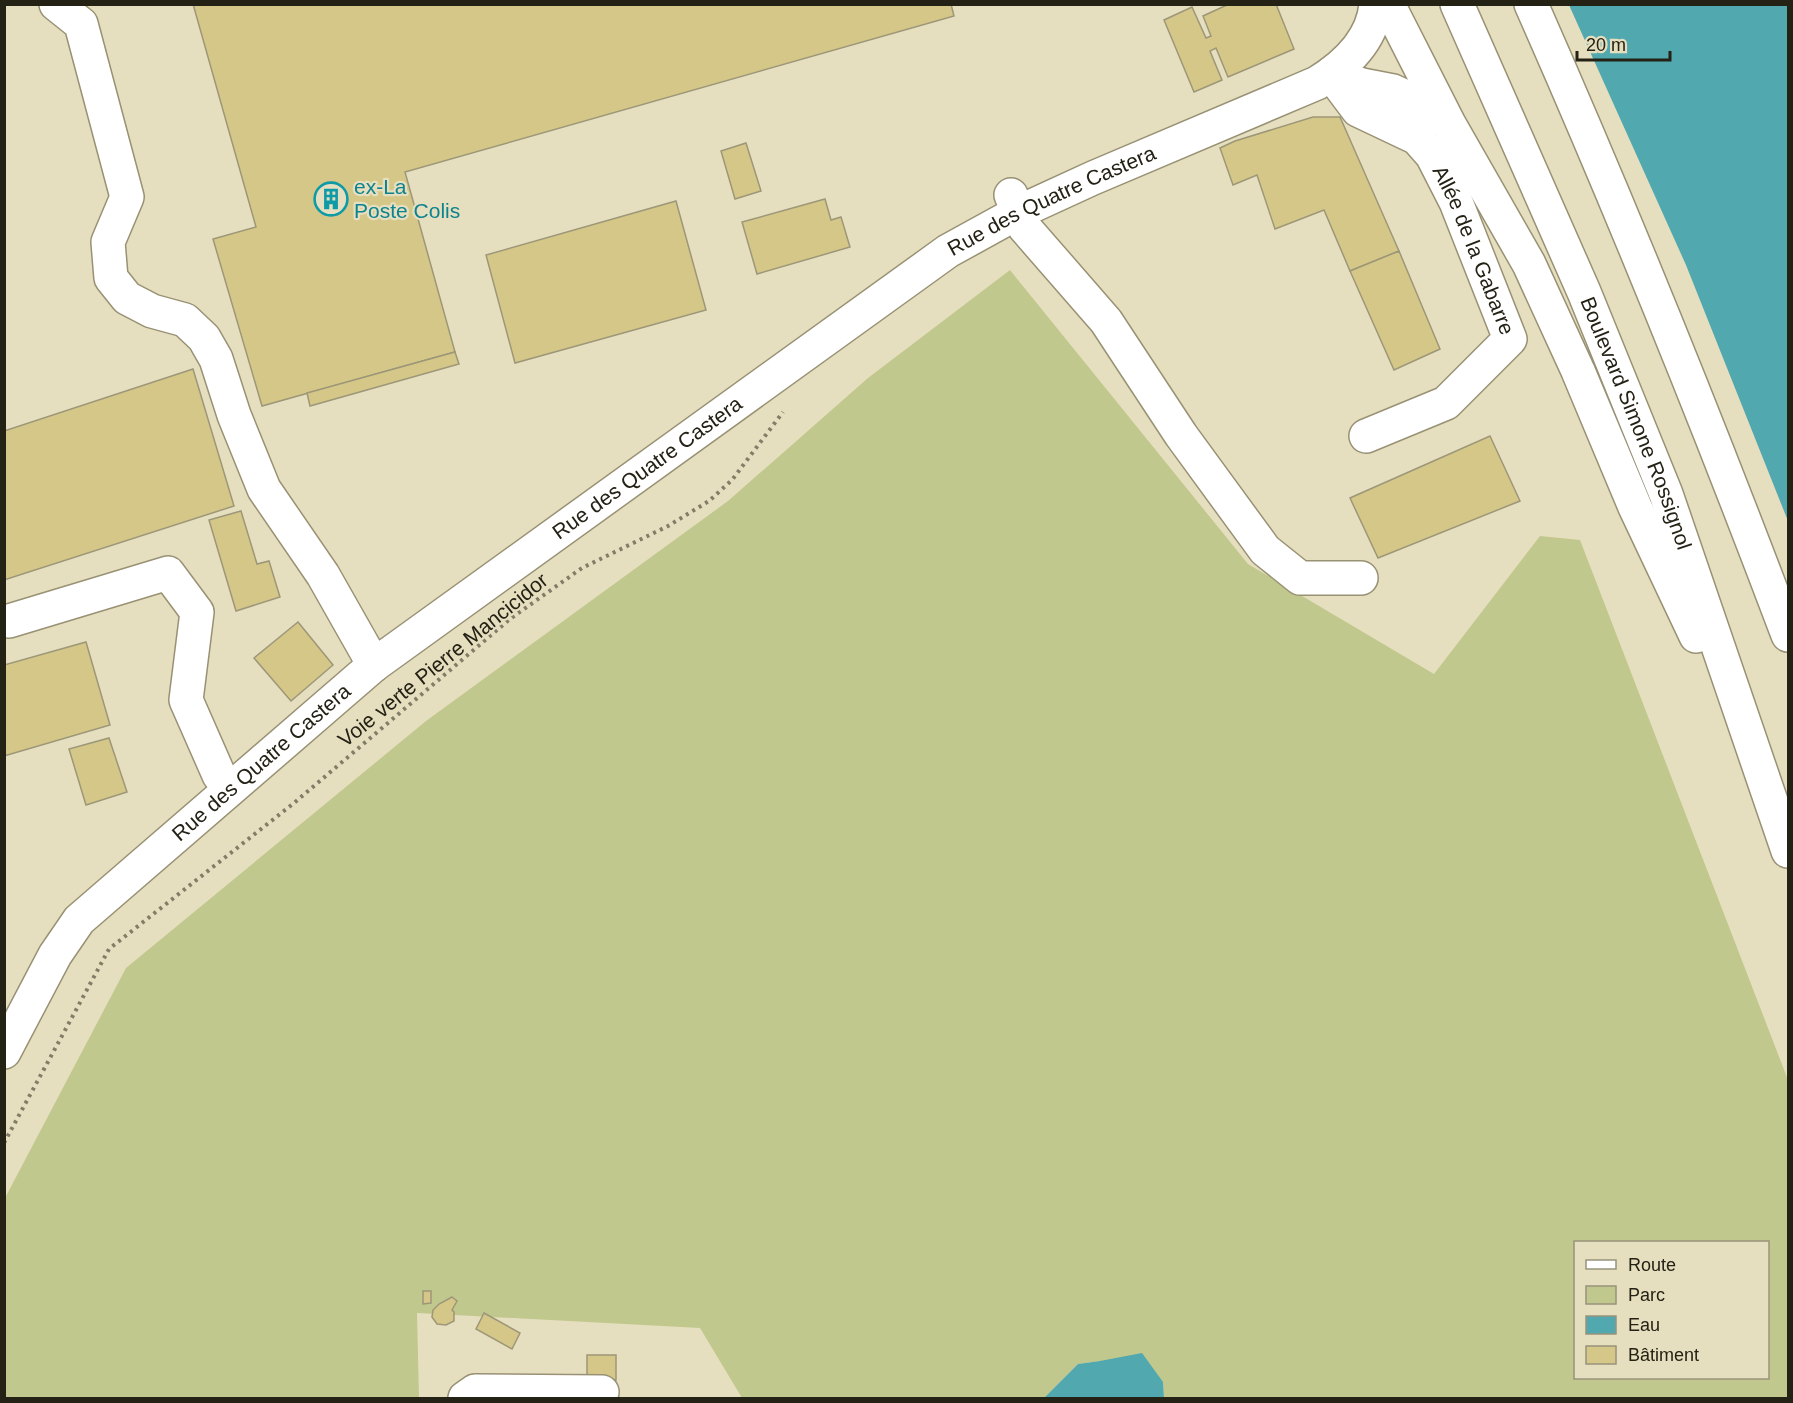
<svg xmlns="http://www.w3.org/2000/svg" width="1793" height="1403" font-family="Helvetica,sans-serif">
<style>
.green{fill:#c1c88d;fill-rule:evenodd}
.water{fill:#51a8ae}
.building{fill:#d5c787;stroke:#9d9779;stroke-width:1.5}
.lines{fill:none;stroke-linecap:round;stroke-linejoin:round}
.minor-casing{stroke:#989174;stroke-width:36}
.major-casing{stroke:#989174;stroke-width:36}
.path{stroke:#827d67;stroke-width:4;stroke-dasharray:3 4.5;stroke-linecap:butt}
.minor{stroke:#fff;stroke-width:33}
.major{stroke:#fff;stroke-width:33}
.labels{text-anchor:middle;stroke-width:4.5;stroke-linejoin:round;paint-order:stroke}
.culture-label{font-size:21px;fill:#0d838f;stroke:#e6dfbf;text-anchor:start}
.street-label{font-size:21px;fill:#242115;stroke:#e6dfbf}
</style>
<rect width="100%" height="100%" fill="#e6dfbf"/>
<path class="green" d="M1010,270L1248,564L1434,674L1540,536L1580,540L1788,1080V1398H1164L1163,1382L1100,1361L1078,1364L1044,1398H742L700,1328L417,1313L419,1398H5V1198L126,968L426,721L728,501L868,378ZM1576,1242H1768V1378H1576Z"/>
<g class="water">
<polygon points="1569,5 1788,5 1788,521 1686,265"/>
<polygon points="1142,1353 1163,1382 1164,1398 1044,1398 1078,1364 1100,1361"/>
</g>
<g class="building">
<polygon points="193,4 951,4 954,16 405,172 455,352 262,406 213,239 256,227"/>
<polygon points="1229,4 1276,4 1294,49 1228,77 1216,48 1210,51 1222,80 1194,92 1164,20 1192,7 1206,38 1211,36 1203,16"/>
<polygon points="1313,117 1340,117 1399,251 1350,271 1324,210 1275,229 1257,175 1233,185 1220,148 1235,141"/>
<polygon points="746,143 761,191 735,199 721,151"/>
<polygon points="825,199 831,220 841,217 850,247 757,274 742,222"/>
<polygon points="676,201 706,310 515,363 486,255"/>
<polygon points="1399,251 1440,349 1394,370 1350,271"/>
<polygon points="455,352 459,364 310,406 307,393"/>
<polygon points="193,369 234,506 4,580 4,431"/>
<polygon points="1490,436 1520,501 1378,558 1350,498"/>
<polygon points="241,511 257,564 269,561 280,597 236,611 209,520"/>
<polygon points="298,622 333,665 291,701 254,658"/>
<polygon points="86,642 110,725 4,756 4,665"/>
<polygon points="109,738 127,792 86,805 69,749"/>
<polygon points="423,1291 431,1291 431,1303 423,1304"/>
<polygon points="452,1297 457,1301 452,1310 454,1312 454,1321 446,1325 437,1324 432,1317 433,1310 439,1304"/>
<polygon points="484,1313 520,1333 512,1349 476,1329"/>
<rect x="587" y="1355" width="29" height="25"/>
</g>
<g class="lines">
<defs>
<g id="minor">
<polyline points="56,4 81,24 127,197 108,242 111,278 127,298 152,311 185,320 204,338 216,359 234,415 264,489 323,575 374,665"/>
<path id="s1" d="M1331,74L1358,110L1417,138L1432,155L1456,202L1510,339L1446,403L1366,436"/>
<polyline points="1011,195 1025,228 1106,321 1181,435 1265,550 1300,578 1361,578"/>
<polyline points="9,621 168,573 197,612 186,700 219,775 230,789"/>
<path id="s2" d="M4,1052L55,955L79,920L374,665L948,251L1019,212L1093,178L1317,83C1346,65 1373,40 1376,4"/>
<polyline points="465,1398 475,1391 602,1392"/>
</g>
<g id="major">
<polyline points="1388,4 1449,124 1529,264 1578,371 1635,507 1696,636"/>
<path id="s3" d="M1457,4L1584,292L1666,494L1788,851"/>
<path d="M1531,4C1623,212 1708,423 1788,635"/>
<polyline points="1331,74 1362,85 1393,91 1417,102 1448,123"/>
</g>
</defs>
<use href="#minor" class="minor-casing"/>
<use href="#major" class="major-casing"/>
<polyline class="path" points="4,1143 109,949 294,803 510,619 582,568 668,526 709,501 732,480 783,412"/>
<use href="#minor" class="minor"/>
<use href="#major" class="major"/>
</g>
<defs>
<symbol id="building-ring" viewBox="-11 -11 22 22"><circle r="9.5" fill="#e6dfbf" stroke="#0f9aa8" stroke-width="1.5"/><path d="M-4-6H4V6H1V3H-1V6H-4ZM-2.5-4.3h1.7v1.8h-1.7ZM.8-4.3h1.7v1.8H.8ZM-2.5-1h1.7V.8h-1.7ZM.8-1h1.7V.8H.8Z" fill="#0f9aa8"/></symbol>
</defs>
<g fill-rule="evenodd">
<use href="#building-ring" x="312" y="180" width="38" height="38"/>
</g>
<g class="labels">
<g class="culture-label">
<text x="354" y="194">ex-La<tspan x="354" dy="24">Poste Colis</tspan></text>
</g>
<g class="street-label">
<text dy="7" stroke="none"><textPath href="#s2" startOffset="1365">Rue des Quatre Castera</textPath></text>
<text dy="7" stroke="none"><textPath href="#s1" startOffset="237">Allée de la Gabarre</textPath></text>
<text dy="7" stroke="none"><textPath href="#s3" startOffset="456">Boulevard Simone Rossignol</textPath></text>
<text dy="7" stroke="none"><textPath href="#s2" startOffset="879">Rue des Quatre Castera</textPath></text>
<text transform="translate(443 660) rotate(-39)" y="7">Voie verte Pierre Mancicidor</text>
<text dy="7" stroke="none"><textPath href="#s2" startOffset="393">Rue des Quatre Castera</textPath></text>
</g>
</g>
<rect width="1793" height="1403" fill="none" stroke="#242115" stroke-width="12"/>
<rect x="1574" y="1241" width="195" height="138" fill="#e6dfbf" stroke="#98937b" stroke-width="1.5"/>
<rect x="1586" y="1260" width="30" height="9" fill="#ffffff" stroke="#98937b" stroke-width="1.5"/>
<text x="1628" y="1271" font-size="18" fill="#242115">Route</text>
<rect x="1586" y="1286" width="30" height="18" fill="#c1c88d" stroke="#98937b" stroke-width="1.5"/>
<text x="1628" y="1301" font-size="18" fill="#242115">Parc</text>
<rect x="1586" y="1316" width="30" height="18" fill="#51a8ae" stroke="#98937b" stroke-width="1.5"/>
<text x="1628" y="1331" font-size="18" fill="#242115">Eau</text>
<rect x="1586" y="1346" width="30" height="18" fill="#d5c787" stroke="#98937b" stroke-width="1.5"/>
<text x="1628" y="1361" font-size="18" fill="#242115">Bâtiment</text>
<path d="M1577 51v9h93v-9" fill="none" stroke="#242115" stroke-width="3"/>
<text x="1586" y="51" font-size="18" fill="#242115" stroke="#e6dfbf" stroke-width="4.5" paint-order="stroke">20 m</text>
</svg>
